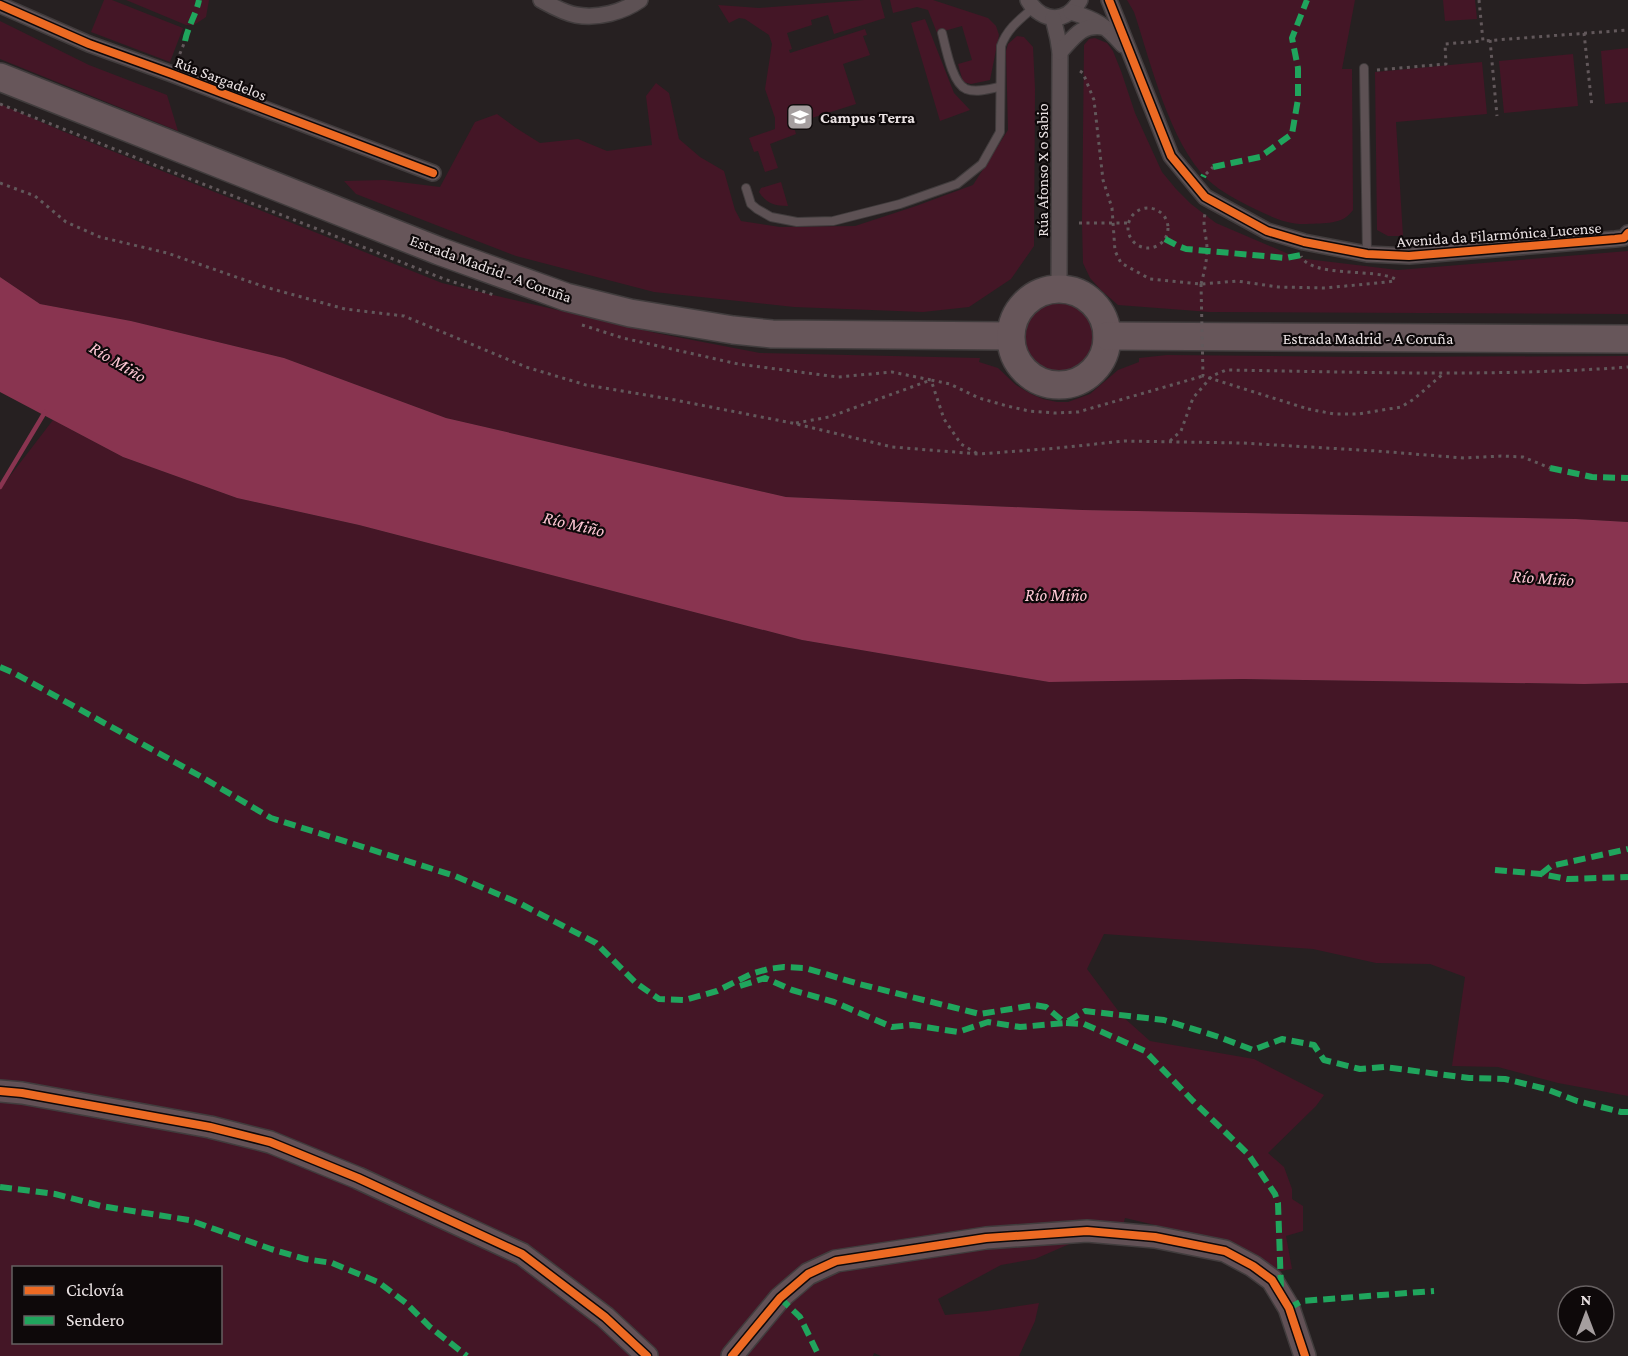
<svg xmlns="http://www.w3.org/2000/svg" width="1628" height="1356" font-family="'Crimson Pro',serif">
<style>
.green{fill:#441626;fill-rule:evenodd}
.water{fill:#893450}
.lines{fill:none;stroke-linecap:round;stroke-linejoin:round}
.stream{stroke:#893450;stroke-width:4.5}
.lane-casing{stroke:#413c3d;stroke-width:10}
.street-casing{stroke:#413c3d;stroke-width:18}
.secondary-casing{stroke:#413c3d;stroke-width:24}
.highway-casing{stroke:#413c3d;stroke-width:30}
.path{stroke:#62585b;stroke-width:3;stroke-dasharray:3 4.5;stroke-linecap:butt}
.lane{stroke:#5d5154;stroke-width:8}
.street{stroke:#5d5154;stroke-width:15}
.secondary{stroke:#625156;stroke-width:21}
.highway{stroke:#67565a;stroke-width:27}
.path-bridge{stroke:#62585b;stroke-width:3;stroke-dasharray:3 4.5;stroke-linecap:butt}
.quiet{stroke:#20a55d;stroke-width:6;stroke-dasharray:12 6;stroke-linecap:butt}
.cycleway-casing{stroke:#0e090a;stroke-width:11}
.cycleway{stroke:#ed6a23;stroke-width:8}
.labels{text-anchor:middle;stroke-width:4.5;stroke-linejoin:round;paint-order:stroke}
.street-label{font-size:16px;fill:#eae2e3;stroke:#0e090a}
.poi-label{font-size:16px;font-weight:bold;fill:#eae2e3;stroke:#0e090a;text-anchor:start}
.water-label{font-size:18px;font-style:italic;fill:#fdc7d4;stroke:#0e090a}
</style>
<rect width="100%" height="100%" fill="#262021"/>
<g class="green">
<polygon points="104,0 112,0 183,28 170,62 91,32"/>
<polygon points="126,0 209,0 206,17 194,25 186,25"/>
<polygon points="864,0 880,0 885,18 834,34 828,15 811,20 812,25 787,33 792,49 789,50 790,53 865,29 867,35 863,36 870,55 843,64 856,104 793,124 796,134 770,144 778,168 765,172 758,151 754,152 749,138 775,129 775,118 765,89 772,44 769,35 745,19 739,18 729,23 718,5 759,8"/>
<polygon points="890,0 933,0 988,18 996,26 999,35 990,80 971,84 963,82 958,64 972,60 962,26 937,33 928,10 917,7 893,13"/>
<path d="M1127,0H1355L1342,69H1352L1353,210C1343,225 1324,223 1307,224C1288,225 1272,217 1255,209C1239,201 1221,192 1208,180C1169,142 1151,63 1134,12Z"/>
<polygon points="1443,0 1475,0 1477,19 1445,21"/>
<polygon points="925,19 954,93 970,110 940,121 911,23"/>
<polygon points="0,21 89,65 167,95 178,131 0,59"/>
<polygon points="1017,36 1024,37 1033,47 1035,89 1034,246 1011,279 969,307 923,312 794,307 654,292 516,256 356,194 344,181 384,180 440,187 475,122 497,114 516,128 540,143 578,139 607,151 652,145 646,96 656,83 669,93 679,139 700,157 724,171 735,210 741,221 780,227 855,226 916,206 973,185 1008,130 1006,51 1008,44"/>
<polygon points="1095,38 1107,43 1113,51 1121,71 1135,113 1162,172 1176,189 1191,204 1216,223 1298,258 1398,270 1628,251 1628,314 1210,312 1118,305 1101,290 1090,278 1083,263 1082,223 1084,45 1089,39"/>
<polygon points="1628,48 1628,102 1605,104 1601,51"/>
<polygon points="1573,54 1578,106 1504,113 1499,61"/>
<polygon points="1482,62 1487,114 1396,122 1403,236 1388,236 1377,230 1375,72"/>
<polygon points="0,104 62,131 442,283 656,333 760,353 980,358 979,362 998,368 1016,385 1031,394 1043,399 1057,402 1068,402 1090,394 1118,370 1139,362 1139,358 1167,355 1355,357 1628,356 1628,522 1576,519 1083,510 786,497 446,418 284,358 131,321 40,304 0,277"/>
<path d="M781,182L788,206C774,206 767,204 759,192L761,188Z"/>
<circle cx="1058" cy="336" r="36"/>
<path d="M53,420L123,457L237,498L359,525L802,640L1049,682L1243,679L1584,684L1628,683V1096L1558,1083L1498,1067L1452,1066L1465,977L1430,964L1376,963L1313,949L1104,934L1087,969L1122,1016L1150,1041L1254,1059L1324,1095L1316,1106L1268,1153L1284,1167L1292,1189V1199L1303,1206V1231L1286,1236L1292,1269L1247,1277L1248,1252L1185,1232L1125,1218L1118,1245L1074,1242L1035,1259L1001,1265L938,1299L945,1315L987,1311L1039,1303L1035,1321L1019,1356H881L874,1353L873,1356H0V489ZM14,1268H220V1342H14Z"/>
</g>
<polygon class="water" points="0,277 40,304 131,321 284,358 446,418 786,497 1083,510 1576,519 1628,522 1628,683 1584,684 1243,679 1049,682 802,640 359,525 237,498 123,457 0,392"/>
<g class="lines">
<polyline class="stream" points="0,487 45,412"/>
<defs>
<g id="lane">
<path d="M942,33C946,48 952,83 966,89C976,93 990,89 999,87"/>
<polyline points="1364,68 1367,254"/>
<path d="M746,188L751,204L757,209L771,217L797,222L833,221L900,204L957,184L982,164L1000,132L1001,46C1007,29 1019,20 1033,8"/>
</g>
<g id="street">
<path d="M541,0C552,6 564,13 576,15C598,19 623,12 640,0"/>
<path d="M1028,0C1042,23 1067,24 1080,0"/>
<polyline points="1109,0 1171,156 1205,197 1267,231 1304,242 1367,254 1409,256 1615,239 1624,238 1628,233"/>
<polyline points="0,5 89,44 172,74 433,173"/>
<path d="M1071,12C1097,20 1105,25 1123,45"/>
<polyline points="1053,18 1058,39 1060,52 1059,288"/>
<path d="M1060,52C1074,37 1081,24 1103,27"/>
</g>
<g id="secondary">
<polyline points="0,1091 22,1093 210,1127 270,1142 358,1178 522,1254 605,1317 647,1356"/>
<polyline points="732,1356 780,1298 808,1274 836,1261 986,1238 1087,1231 1155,1237 1225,1251 1253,1266 1272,1280 1289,1308 1305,1356"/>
</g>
<g id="highway">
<polyline points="0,77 439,251 566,297 630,313 733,330 772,334 1010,336"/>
<circle cx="1059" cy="337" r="48"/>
<polyline points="1107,336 1628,339"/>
</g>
</defs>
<use href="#lane" class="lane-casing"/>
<use href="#street" class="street-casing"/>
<use href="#secondary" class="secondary-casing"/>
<use href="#highway" class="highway-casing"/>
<g class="path">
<polyline points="1479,0 1483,41 1628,30"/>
<polyline points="1584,33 1592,107"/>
<polyline points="1490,40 1497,116"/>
<polyline points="177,61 185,41"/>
<polyline points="1377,70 1446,64 1445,44 1483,41"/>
<path d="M1080,71L1083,73L1094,100L1103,180L1112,208L1115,251L1121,263L1150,279L1201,284L1237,281L1278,287L1325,288L1387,282L1394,281L1395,279C1375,268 1311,278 1301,256"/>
<polyline points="0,104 444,279 494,295"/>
<polyline points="1206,174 1213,167"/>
<polyline points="0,183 35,196 66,222 100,237 167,253 265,287 345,309 404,316 526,367 586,385 670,399 792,423 892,447 979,454 1058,448 1124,441 1242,443 1377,451 1464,458 1501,456 1523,457 1550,468"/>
<circle cx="1148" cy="228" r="20"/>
<polyline points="1079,223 1129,223"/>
<path d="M1201,284C1204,273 1207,261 1207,249C1207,237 1202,226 1205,214"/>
<polyline points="582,325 623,338 738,364 838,377 892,372 931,380 944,419 961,444 978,454"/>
<polyline points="1308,409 1334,414 1358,414 1401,407 1414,399 1444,373"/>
<polyline points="796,423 829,417 931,380 950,384 979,398 1007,406 1029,411 1055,413 1078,412 1203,376"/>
<path d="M1170,441L1181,431L1193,398L1212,376L1226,370C1360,372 1494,377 1628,367"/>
</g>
<use href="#lane" class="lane"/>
<use href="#street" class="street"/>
<use href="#secondary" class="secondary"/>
<use href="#highway" class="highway"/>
<polyline class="path-bridge" points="1201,284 1203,376 1308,409"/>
<g class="quiet">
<path d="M185,41C188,26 196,15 199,0"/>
<polyline points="1213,167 1260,157 1292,134 1298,99 1298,68 1292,38 1307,0"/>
<polyline points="1203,177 1204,175"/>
<polyline points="1165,239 1178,246 1186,249 1286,258 1301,255"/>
<polyline points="1550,468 1592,477 1628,478"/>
<polyline points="0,667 14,673 200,776 271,818 455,876 519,903 596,943 636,983 659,999 685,1000 717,991 751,974 768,969 784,967 805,968 859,984 980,1014 1035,1005 1046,1007 1065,1023 1084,1024 1145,1051 1193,1101 1248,1154 1275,1194 1278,1203 1281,1288"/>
<polyline points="1495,870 1541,874 1567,879 1628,877"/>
<polyline points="1541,874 1551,866 1628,849"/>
<polyline points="740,986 765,978 792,990 834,1002 892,1027 912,1025 958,1032 988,1022 1020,1027 1065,1023 1085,1011 1164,1020 1219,1037 1253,1050 1282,1039 1314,1045 1324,1060 1360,1069 1384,1067 1469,1078 1505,1079 1546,1089 1577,1101 1621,1112 1628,1112"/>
<polyline points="0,1187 55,1194 101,1206 189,1220 271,1249 305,1259 332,1263 378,1282 406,1303 430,1327 467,1356"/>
<polyline points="780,1298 800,1317 819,1356"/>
<polyline points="1289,1308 1302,1301 1434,1291"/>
</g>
<defs>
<g id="cycleway">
<polyline points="1109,0 1171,156 1205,197 1267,231 1304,242 1367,254 1409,256 1615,239 1624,238 1628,233"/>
<polyline points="0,5 89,44 172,74 433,173"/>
<polyline points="0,1091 22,1093 210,1127 270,1142 358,1178 522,1254 605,1317 647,1356"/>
<polyline points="732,1356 780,1298 808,1274 836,1261 986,1238 1087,1231 1155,1237 1225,1251 1253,1266 1272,1280 1289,1308 1305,1356"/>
</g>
</defs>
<use href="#cycleway" class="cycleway-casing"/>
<use href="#cycleway" class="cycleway"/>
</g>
<defs>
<symbol id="university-square" viewBox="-11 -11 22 22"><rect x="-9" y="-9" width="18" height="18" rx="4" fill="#a59e9f" stroke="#0e090a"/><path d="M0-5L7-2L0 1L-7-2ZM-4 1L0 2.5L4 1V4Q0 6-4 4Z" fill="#fff"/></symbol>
</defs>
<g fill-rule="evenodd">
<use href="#university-square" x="785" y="102" width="30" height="30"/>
</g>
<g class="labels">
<g class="street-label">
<text transform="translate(221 78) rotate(21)" y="6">Rúa Sargadelos</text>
<text transform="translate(1042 170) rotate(-90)" y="6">Rúa Afonso X o Sabio</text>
<text transform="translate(1499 234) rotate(-4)" y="6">Avenida da Filarmónica Lucense</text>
<text transform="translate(491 268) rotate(20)" y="6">Estrada Madrid - A Coruña</text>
<text x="1368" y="344">Estrada Madrid - A Coruña</text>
</g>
<g class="poi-label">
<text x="820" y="123">Campus Terra</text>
</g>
<g class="water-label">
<text transform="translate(118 362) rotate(31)" y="6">Río Miño</text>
<text transform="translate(574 524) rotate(13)" y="6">Río Miño</text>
<text transform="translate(1543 578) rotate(4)" y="6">Río Miño</text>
<text x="1056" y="601">Río Miño</text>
</g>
</g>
<rect x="12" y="1266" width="210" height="78" fill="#0e090a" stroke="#666061" stroke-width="1.5"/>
<rect x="24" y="1286" width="30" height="9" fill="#ed6a23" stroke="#666061" stroke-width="1.5"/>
<text x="66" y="1296" font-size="18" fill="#eae2e3">Ciclovía</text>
<rect x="24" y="1316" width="30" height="9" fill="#20a55d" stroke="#666061" stroke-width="1.5"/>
<text x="66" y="1326" font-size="18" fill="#eae2e3">Sendero</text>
<g transform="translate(1586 1314)"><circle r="28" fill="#0e090a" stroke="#666061" stroke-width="1.5"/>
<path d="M0-4.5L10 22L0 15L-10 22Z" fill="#a59e9f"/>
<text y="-9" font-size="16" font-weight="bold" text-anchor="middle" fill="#eae2e3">N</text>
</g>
</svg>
